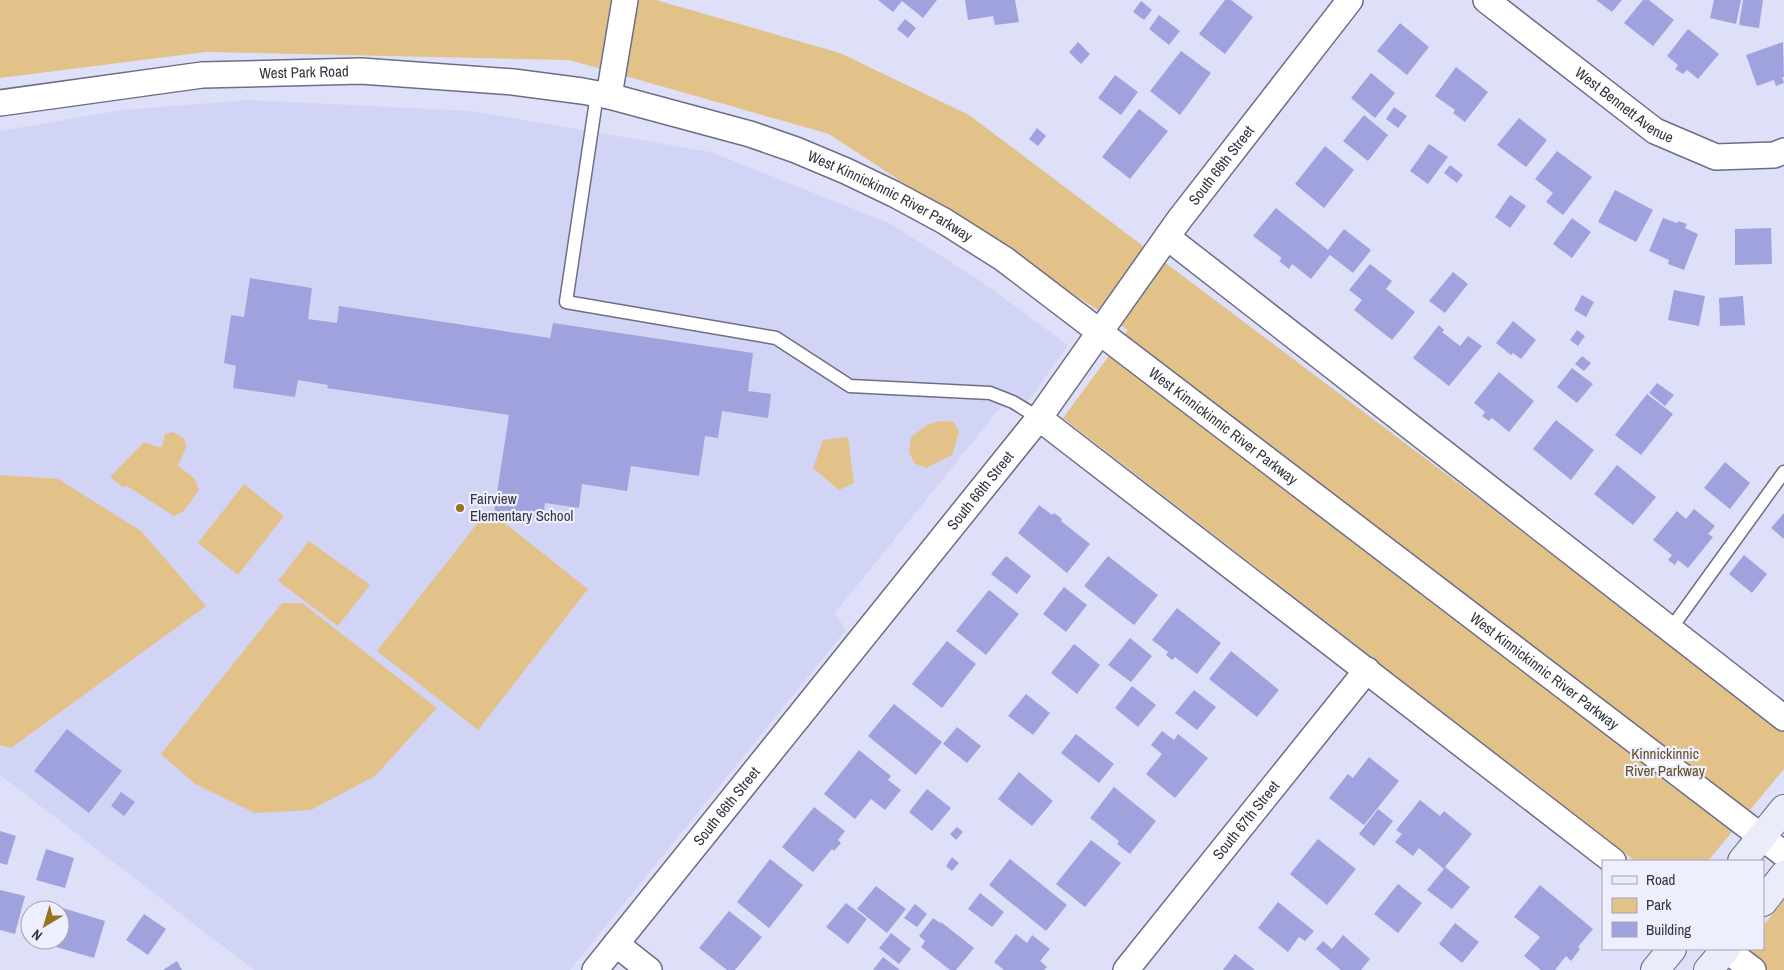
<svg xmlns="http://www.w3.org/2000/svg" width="1784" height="970" font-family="'Archivo Narrow',sans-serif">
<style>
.built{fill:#d2d4f6}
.green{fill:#e3c289}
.building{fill:#a0a2dd}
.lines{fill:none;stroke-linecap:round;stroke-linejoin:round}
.lane-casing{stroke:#6c6e85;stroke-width:15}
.street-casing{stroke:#6c6e85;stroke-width:28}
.secondary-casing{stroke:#6c6e85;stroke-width:30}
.lane{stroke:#fff;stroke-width:12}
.street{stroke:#fff;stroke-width:25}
.secondary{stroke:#ebecfa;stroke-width:28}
.poi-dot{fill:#9b721f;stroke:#edeefe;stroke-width:2}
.labels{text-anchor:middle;stroke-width:4.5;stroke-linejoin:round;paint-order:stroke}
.street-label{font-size:15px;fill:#34353f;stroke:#edeefe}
.poi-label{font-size:15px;fill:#34353f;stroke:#edeefe;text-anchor:start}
.park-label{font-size:15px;fill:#654d20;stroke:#edeefe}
</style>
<rect width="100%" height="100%" fill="#dee0fa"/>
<polygon class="built" points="248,100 471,111 711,152 889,223 979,280 1068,345 1027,403 1013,392 835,613 846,630 570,970 254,970 0,775 0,131 122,110"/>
<g class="green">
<polygon points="0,0 656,0 840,53 969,115 1494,510 1784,733 1784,769 1708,861 1635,861 1063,418 1128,330 829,134 569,60 206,52 0,78"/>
<polygon points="940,421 954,422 959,432 952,455 926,468 914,463 909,452 911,437 927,425"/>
<path d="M173,432L184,438L186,447C183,453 182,460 177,465L194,478L199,490L184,511L174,516L127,486L123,487L110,477L144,442L158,447L162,446L165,434Z"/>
<polygon points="848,437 854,483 839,490 813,468 823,440"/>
<polygon points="0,475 58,479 141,531 206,606 11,748 0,745"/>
<polygon points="244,484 284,516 238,575 198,543"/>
<polygon points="488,510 588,589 478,730 377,651"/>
<polygon points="309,541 370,585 338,626 278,581"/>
<polygon points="282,603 302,603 437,708 375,776 311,810 255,813 195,784 161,754"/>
<polygon points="1784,900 1784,970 1768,970 1742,951 1744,949 1763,949 1763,926"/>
</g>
<g class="building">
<polygon points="878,0 937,0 923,18 902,1 893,12"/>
<polygon points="965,0 1015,0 1019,22 995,25 993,16 968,20"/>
<polygon points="1225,0 1231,0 1253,17 1225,54 1199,34"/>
<polygon points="1596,0 1622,0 1612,12"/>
<polygon points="1643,0 1649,0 1674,20 1653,46 1624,23"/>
<polygon points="1714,0 1741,0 1736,24 1710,18"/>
<polygon points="1743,0 1763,0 1759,28 1739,25"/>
<polygon points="1141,1 1152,10 1144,20 1133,12"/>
<polygon points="1159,15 1180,31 1169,45 1149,29"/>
<polygon points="905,19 916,28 908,38 897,29"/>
<polygon points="1400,23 1429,47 1407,75 1377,51"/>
<polygon points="1688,29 1719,54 1698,79 1687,70 1683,74 1675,69 1678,65 1667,56"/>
<polygon points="1078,42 1090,54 1081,64 1069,52"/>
<polygon points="1783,42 1784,77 1782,77 1784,83 1776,86 1774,80 1757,86 1746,55"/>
<polygon points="1181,51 1211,73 1180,115 1150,91"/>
<polygon points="1456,67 1488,92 1465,122 1453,113 1455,110 1435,96"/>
<polygon points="1371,73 1395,93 1375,118 1351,98"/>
<polygon points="1115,75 1138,92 1121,115 1098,98"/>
<polygon points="1394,107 1407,116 1398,128 1386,119"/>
<polygon points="1139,109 1168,131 1130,179 1102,157"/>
<polygon points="1364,115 1388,135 1368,161 1343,141"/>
<polygon points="1519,118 1547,140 1526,167 1497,145"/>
<polygon points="1037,128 1046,136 1038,146 1029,139"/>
<polygon points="1429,144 1448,157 1428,184 1410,171"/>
<polygon points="1325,146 1354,170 1324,208 1295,184"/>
<polygon points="1557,151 1592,177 1563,215 1546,202 1553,193 1535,179"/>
<polygon points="1450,165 1463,175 1457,183 1444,173"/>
<polygon points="1615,190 1653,210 1636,242 1598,222"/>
<polygon points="1510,195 1526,206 1510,228 1495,217"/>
<polygon points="1276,208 1328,250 1344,229 1371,250 1353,273 1330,255 1311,279 1292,264 1289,269 1279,261 1282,258 1253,236"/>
<polygon points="1572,218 1591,232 1572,258 1553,244"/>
<polygon points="1663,218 1677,223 1678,221 1687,224 1685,228 1698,234 1684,270 1668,264 1669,260 1649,251"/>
<polygon points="1771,228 1772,264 1735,265 1735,229"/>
<polygon points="1370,264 1392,281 1386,289 1415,312 1392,340 1354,310 1362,300 1349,290"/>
<polygon points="1453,272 1468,284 1445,313 1429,301"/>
<polygon points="250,278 312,288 308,319 337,323 339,306 550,338 553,323 753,353 748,391 771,394 768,418 722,411 718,438 705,436 699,476 631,466 627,491 582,484 579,508 545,503 543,519 494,512 509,415 327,388 328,385 298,380 295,397 233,388 236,366 224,363 231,315 244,317"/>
<polygon points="1674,290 1705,296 1699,326 1668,320"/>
<polygon points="1582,295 1594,302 1586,317 1574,310"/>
<polygon points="1743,296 1745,325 1720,326 1719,298"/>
<polygon points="1513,321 1536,340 1521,359 1513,353 1511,355 1496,343"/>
<polygon points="1439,325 1444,330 1442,332 1460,346 1468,336 1482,346 1449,386 1413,358"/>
<polygon points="1577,330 1585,336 1578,346 1570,340"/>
<polygon points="1582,356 1591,363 1584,371 1575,364"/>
<polygon points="1572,368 1593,384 1577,403 1557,387"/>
<polygon points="1499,372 1534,401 1509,432 1492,418 1489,421 1482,416 1485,412 1474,403"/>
<polygon points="1657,383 1674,395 1665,406 1649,393"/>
<polygon points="1647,394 1673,414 1641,455 1615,435"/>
<polygon points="1556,420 1594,450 1571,480 1533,449"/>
<polygon points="1725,462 1750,483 1730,509 1704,488"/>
<polygon points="1617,465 1656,497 1633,525 1594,494"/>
<polygon points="1039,505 1052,515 1054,513 1062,519 1061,521 1090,544 1067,573 1018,533"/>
<polygon points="1694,509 1715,526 1708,534 1713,537 1688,568 1678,560 1675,565 1668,560 1672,555 1653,540 1677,511 1686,519"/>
<polygon points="1784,513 1784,539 1771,528"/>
<polygon points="1744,555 1767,574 1752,593 1729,574"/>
<polygon points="1006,556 1031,576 1017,594 991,574"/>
<polygon points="1108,556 1158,595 1134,625 1084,586"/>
<polygon points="1064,587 1087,605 1066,632 1043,614"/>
<polygon points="989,590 1019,614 986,655 956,631"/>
<polygon points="1177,608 1221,643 1197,674 1175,657 1172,660 1166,655 1168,652 1152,640"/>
<polygon points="1130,638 1152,656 1131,682 1108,665"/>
<polygon points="947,641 976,664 942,708 912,684"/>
<polygon points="1074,644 1100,665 1077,694 1051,673"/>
<polygon points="1231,651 1279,690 1257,717 1209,679"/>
<polygon points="1132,686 1156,705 1138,727 1115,708"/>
<polygon points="1194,690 1216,707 1197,730 1175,713"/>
<polygon points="1026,694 1050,713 1033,735 1008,716"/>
<polygon points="894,704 942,742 916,775 868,736"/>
<polygon points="957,727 981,746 967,763 943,744"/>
<polygon points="67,729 122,771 89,813 34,771"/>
<polygon points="1162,731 1174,740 1178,734 1208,758 1175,798 1146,774 1162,754 1151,745"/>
<polygon points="1076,734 1114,764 1099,783 1061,753"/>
<polygon points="859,750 891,776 888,780 901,790 885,810 871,799 855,819 824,794"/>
<polygon points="1369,757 1399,781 1364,825 1329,798 1348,774 1353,778"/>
<polygon points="1019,772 1053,801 1032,826 998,799"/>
<polygon points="1114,787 1156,821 1130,854 1117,844 1119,841 1090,818"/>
<polygon points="927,789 951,808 932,831 909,812"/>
<polygon points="121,792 135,802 124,816 111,806"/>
<polygon points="1420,800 1440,816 1444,811 1472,834 1445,867 1470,887 1452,909 1427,890 1444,869 1419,848 1413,856 1395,842 1402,834 1396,830"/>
<polygon points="814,807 845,831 838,840 841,843 834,851 832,849 813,872 782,847"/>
<polygon points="1378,809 1393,821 1374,846 1359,834"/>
<polygon points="957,827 963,832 956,840 950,834"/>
<polygon points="0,831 16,836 7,865 0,863"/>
<polygon points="1318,839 1356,869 1327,905 1290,874"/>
<polygon points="1091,840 1121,863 1085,907 1056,884"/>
<polygon points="46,849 74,858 65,888 36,880"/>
<polygon points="952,857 959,863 952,871 946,866"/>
<polygon points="770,859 803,885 769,928 737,902"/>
<polygon points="1010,859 1067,905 1046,931 989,885"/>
<polygon points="1398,884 1422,903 1398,933 1374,914"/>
<polygon points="1540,885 1593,929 1578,947 1580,949 1571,961 1566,956 1555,970 1541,970 1524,956 1540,937 1514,917"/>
<polygon points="876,886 906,909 887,933 857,909"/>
<polygon points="0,890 25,896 15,934 0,930"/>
<polygon points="980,893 1004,912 992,927 968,909"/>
<polygon points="1278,902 1314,931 1305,941 1299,937 1288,952 1258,928"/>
<polygon points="846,903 867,919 848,944 826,927"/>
<polygon points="50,904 105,921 94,958 39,942 39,940 60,940 60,910 48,910"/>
<polygon points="915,904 927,914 917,927 904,918"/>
<polygon points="729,911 762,937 735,970 727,970 699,948"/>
<polygon points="144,914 166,929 148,955 126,940"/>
<polygon points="933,918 940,923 941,922 974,948 956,970 950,970 921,947 925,941 919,936"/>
<polygon points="1455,923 1479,942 1462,963 1439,944"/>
<polygon points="891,933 911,949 899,964 879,948"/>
<polygon points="1016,934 1027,943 1032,935 1050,949 1040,961 1047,967 1044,970 1004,970 994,962"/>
<polygon points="1343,935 1370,959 1361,970 1341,970 1316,949 1323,941 1332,949"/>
<polygon points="1235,954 1255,970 1223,970"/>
<polygon points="883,957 900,970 873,970"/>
<polygon points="177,961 182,970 163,970"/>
</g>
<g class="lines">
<defs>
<g id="lane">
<polyline points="597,94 566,302 776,338 850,386 990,393 1013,402 1039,418"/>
<polyline points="1670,630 1784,472"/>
</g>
<g id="street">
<path id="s1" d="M1486,0L1655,131L1716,157L1774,155L1784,151"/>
<polyline points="609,96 625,0"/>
<path id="s2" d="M0,103L202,75L361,71L513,82L582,91L609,96L750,134L796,150L846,171L894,194L944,221L1004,259L1784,854"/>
<polyline points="1167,237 1784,718"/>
<polyline points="1039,418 1613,861"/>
<polyline points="616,944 649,970"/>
<polyline points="1725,949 1753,970"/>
<path id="s3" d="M595,970L1039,418L1179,220L1350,0"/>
<path id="s4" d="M1126,970L1367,670"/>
</g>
<g id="secondary">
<polyline points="1742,861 1784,809"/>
<polyline points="1763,902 1784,875"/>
<polyline points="1655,970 1672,949"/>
<polyline points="1708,970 1726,949"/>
</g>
</defs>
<use href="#lane" class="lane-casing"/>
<use href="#street" class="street-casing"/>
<use href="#secondary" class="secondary-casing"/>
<use href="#lane" class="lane"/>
<use href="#street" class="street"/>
<use href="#secondary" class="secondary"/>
</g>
<circle class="poi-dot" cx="460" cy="508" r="5"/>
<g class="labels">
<g class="street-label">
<text dy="5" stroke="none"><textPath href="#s2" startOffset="306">West Park Road</textPath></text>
<text dy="5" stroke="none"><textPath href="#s1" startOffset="174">West Bennett Avenue</textPath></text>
<text dy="5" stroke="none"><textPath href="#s3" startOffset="1020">South 66th Street</textPath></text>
<text dy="5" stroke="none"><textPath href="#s2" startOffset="912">West Kinnickinnic River Parkway</textPath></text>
<text dy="5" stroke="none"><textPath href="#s2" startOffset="1318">West Kinnickinnic River Parkway</textPath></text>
<text dy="5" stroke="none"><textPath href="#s3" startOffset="615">South 66th Street</textPath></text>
<text dy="5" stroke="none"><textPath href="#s2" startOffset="1722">West Kinnickinnic River Parkway</textPath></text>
<text dy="5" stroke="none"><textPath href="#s3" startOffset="210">South 66th Street</textPath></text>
<text dy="5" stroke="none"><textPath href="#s4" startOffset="192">South 67th Street</textPath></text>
</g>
<g class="poi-label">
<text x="470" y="504">Fairview<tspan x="470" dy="17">Elementary School</tspan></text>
</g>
<g class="park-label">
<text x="1665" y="759">Kinnickinnic<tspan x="1665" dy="17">River Parkway</tspan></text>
</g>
</g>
<rect x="1602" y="860" width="162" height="90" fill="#edeefe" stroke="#a3a4b2"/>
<rect x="1612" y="876" width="25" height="8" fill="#ebecfa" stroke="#a3a4b2"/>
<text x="1646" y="885" font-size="15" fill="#34353f">Road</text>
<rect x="1612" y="898" width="25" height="15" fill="#e3c289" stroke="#a3a4b2"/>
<text x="1646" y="910" font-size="15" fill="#34353f">Park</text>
<rect x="1612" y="922" width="25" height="15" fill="#a0a2dd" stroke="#a3a4b2"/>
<text x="1646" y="935" font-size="15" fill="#34353f">Building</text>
<g transform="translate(45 925) rotate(218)"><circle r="24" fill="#edeefe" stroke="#a3a4b2"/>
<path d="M0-4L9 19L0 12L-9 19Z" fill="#9b721f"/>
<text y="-8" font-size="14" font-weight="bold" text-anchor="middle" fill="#34353f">N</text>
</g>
</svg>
